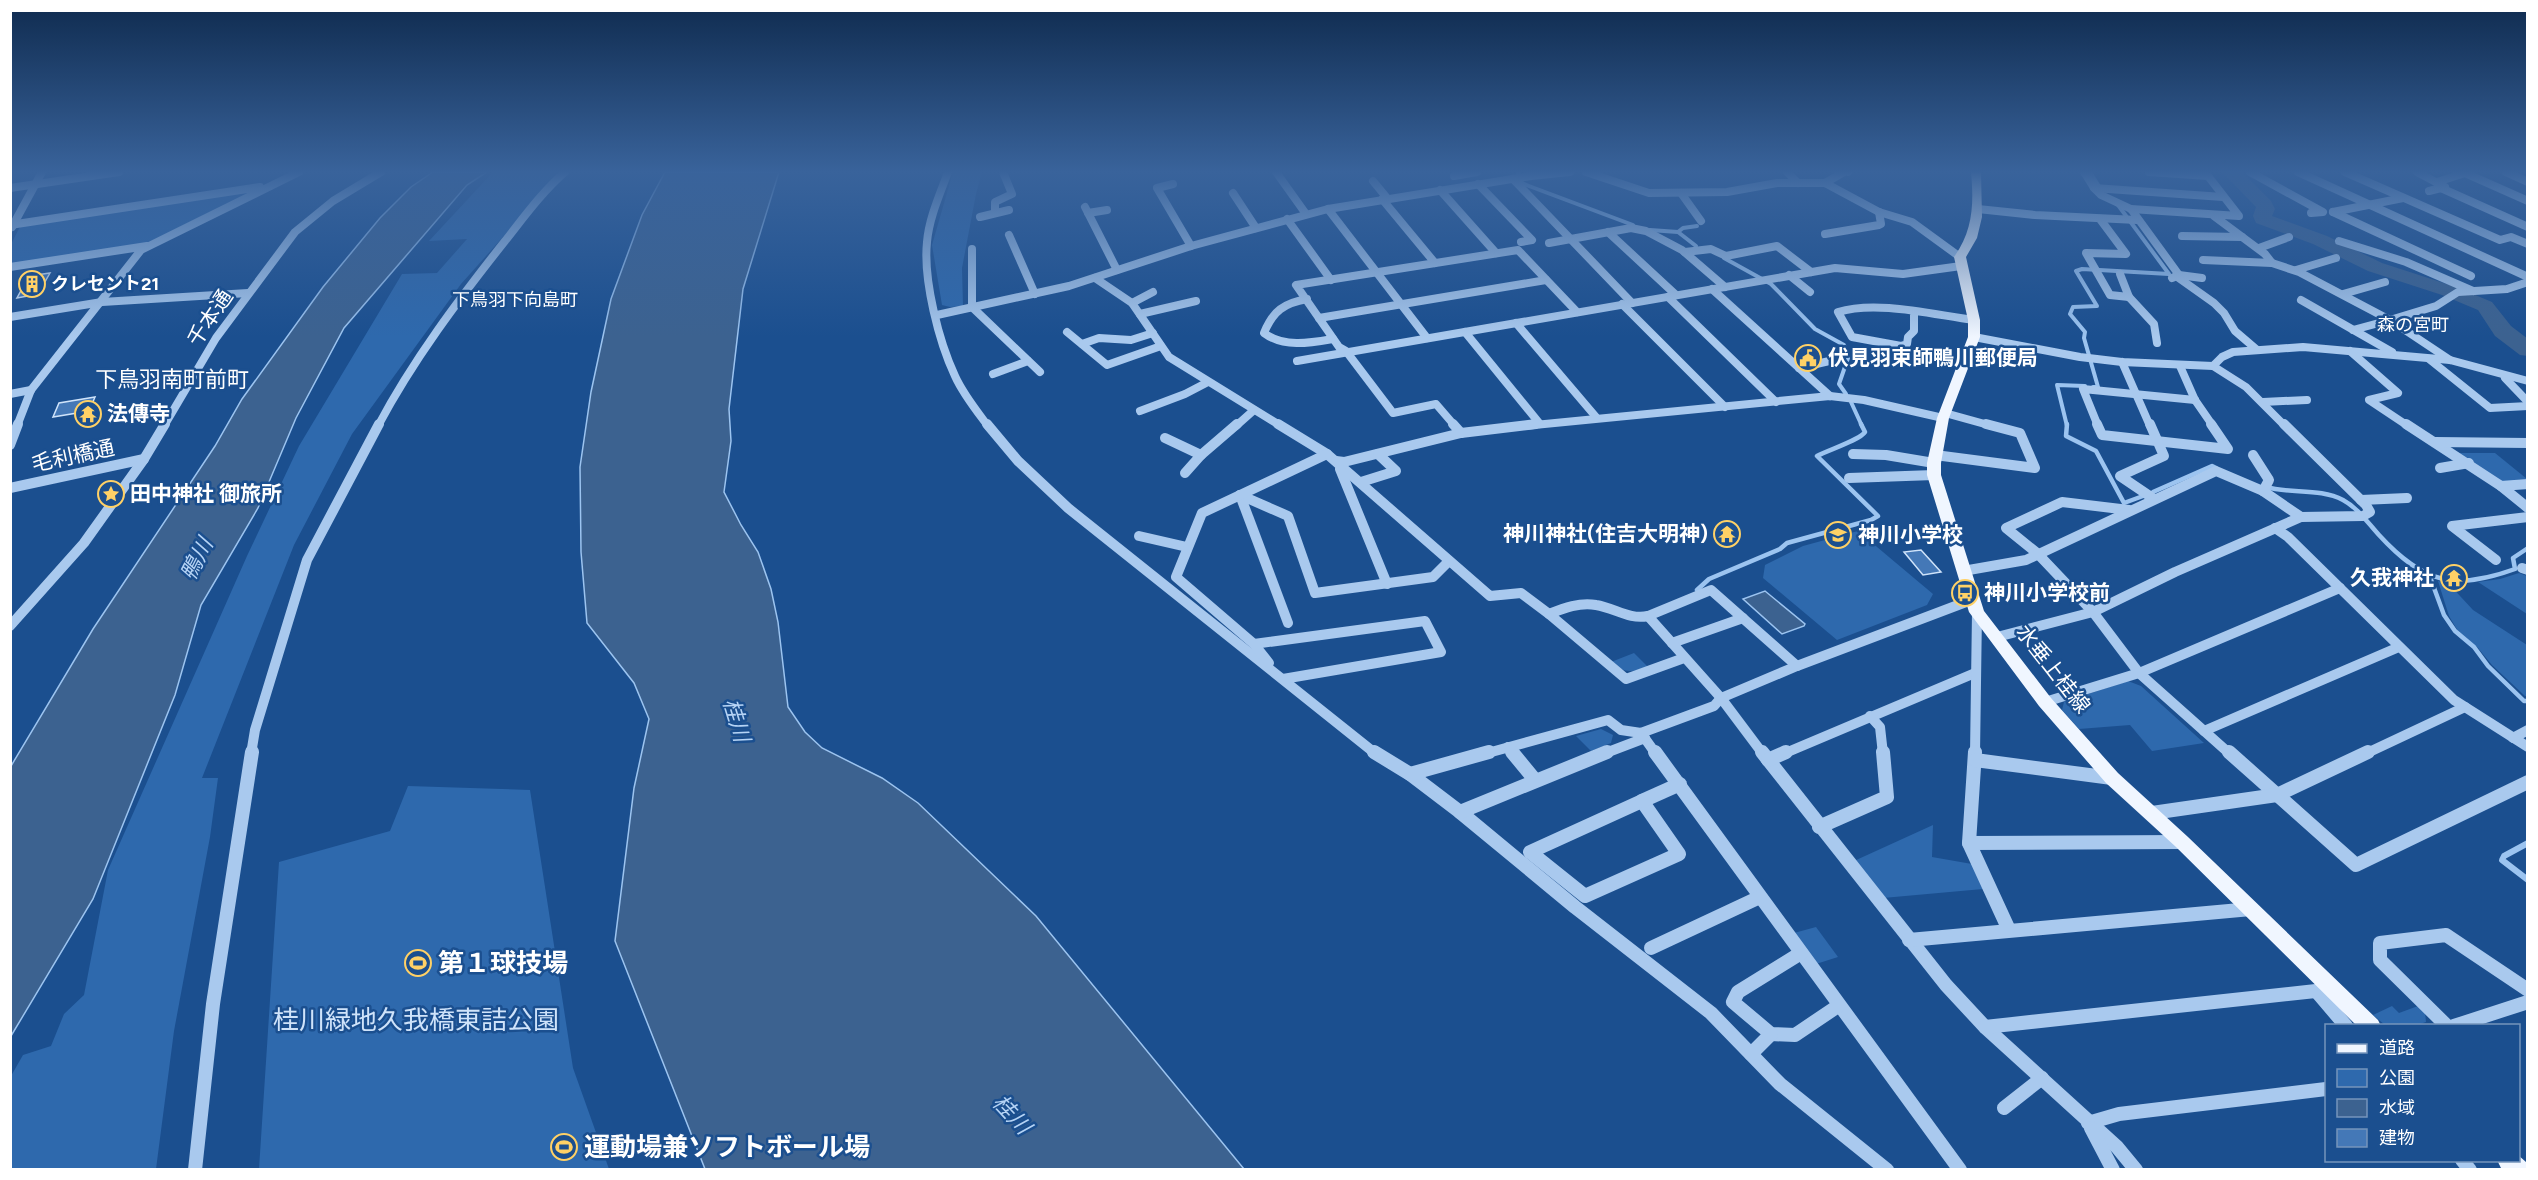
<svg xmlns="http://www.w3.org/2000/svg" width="2538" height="1180" font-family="Figtree,'Noto Sans JP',sans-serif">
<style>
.green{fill:#2e69ad}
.water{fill:#3c6290;stroke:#9cc4f0;stroke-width:1.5}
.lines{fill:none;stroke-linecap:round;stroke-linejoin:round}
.stream-far2{stroke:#9cc4f0;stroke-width:4}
.stream-far1{stroke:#9cc4f0;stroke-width:4.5}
.stream{stroke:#9cc4f0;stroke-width:6}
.river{fill:#3c6290;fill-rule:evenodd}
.building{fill:#4478b7;stroke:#cfe3fa;stroke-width:1.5}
.minor-far2{stroke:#a9c9ee;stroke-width:8}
.minor-far1{stroke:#a9c9ee;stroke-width:10}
.minor{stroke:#a9c9ee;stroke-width:14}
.major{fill:#f0f6ff;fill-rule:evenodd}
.labels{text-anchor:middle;stroke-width:5;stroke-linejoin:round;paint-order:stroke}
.far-poi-label{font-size:18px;font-weight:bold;fill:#fff;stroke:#1b4f8f;text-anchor:start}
.far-neighbourhood-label{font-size:18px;fill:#fff;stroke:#1b4f8f}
.street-label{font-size:21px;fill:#fff;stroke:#1b4f8f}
.poi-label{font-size:21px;font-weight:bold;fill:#fff;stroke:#1b4f8f;text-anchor:start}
.neighbourhood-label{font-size:22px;fill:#fff;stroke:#1b4f8f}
.water-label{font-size:22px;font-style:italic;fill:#b5d3f5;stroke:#1b4f8f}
.near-poi-label{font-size:26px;font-weight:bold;fill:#fff;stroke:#1b4f8f;text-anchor:start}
.near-park-label{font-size:26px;fill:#cfe3fa;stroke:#1b4f8f}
</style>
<rect width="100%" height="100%" fill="#1b4f8f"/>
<g class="green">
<polygon points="493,172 561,172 461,284 352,434 294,545 202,778 218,778 210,837 174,1031 156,1169 11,1170 11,1076 23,1055 51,1046 64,1014 84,995 108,870 247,556 299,446 402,274 437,273 467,239 429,241"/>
<polygon points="953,172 982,172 976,194 962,268 963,306 950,307 942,305 932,245"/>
<polygon points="260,188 147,243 11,264 11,244 21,225"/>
<polygon points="2459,453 2495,453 2527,479 2527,481 2501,481"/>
<polygon points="1858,531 1933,594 1927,605 1837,640 1763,578 1765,565 1803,546"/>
<polygon points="2519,573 2527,576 2527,614 2478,582 2500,579"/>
<polygon points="2438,581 2448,583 2473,610 2527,645 2527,696 2525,696 2492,665 2478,648 2458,631 2449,616"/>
<path d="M1634,653L1648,667C1632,672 1624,674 1611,662Z"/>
<polygon points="2128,681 2141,686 2204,743 2152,751 2130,725 2079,729 2062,710 2064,702"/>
<polygon points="1601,729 1613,735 1611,743 1591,751 1576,736"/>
<polygon points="408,786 530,790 573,1068 609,1169 259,1169 279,862 390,831"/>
<polygon points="1933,825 1932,857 1972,864 1983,889 1883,898 1854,861"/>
<polygon points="1816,927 1838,957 1816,964 1794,933"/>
<polygon points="2392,1006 2399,1013 2418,1006 2425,1012 2426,1022 2417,1025 2385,1025 2373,1015"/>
</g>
<g class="water">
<polygon points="433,172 487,172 467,185 344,328 296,418 258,508 201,605 175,695 93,899 11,1036 11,766 93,629 215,446 242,399 323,287 380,218 411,187"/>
<polygon points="665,172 779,172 743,289 729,409 731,441 724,492 741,525 758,552 771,589 778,622 788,707 805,732 822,748 882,778 918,803 1036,916 1244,1169 705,1169 615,941 634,788 649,719 634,683 587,623 581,552 580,467 591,392 611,299 642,215"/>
<polygon points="1765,591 1805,624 1804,626 1782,634 1743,599"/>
</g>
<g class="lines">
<g class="stream-far2">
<polyline points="1518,172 1522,183 1529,186 1633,225"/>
<polyline points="2090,172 2100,188"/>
<polyline points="1848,174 1851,172"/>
<polyline points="1650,230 1678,232 1696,246"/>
<polyline points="1678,232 1683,228 1697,226"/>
<polyline points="1724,258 1771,284 1815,329 1844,345 1848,358 1839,384 1846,394"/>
<polyline points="2093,387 2098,387 2084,338 2085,332 2070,314 2073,307 2097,306 2076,271 2082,269 2169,274 2118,205"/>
<polyline points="1851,402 1862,426"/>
<polyline points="2067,426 2057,385 2085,386"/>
</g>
<g class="stream-far1">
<polyline points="2067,424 2066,436 2096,451 2124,503 2143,496"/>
<path d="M2266,487C2291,494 2320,488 2343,500C2358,508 2368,523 2379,535C2423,583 2454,591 2515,569L2513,558L2528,548"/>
<polyline points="2153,492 2212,466 2216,468"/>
<polyline points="2430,577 2444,615 2455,631 2474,647 2488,666 2524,701 2528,701"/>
<path d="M1697,590L1709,579L1780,549L1787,543L1871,520L1878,516L1817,456C1828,450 1860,440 1865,432L1861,424"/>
</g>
<polyline class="stream" points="2528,843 2504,856 2502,860 2528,880"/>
<polygon class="river" points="2222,172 2242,172 2271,201 2275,209 2272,216 2327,236 2382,263 2456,287 2492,302 2511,326 2528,339 2528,356 2520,355 2495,336 2478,310 2442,295 2368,271 2313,244 2256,223 2253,216 2256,207"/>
</g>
<g class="building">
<polygon points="50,273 38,294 17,298 29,276"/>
<polygon points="95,397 89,411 53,417 59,403"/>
<polygon points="1921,550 1941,572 1923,575 1904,552"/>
</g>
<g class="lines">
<g class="minor-far2">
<path d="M948,172C940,194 929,218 927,242C923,280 939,342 955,376C963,394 976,410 988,426"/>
<polyline points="1276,172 1306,214"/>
<polyline points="1586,172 1649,193 1727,192 1777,183 1825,183 1879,212 1912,222 1960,257"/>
<polyline points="1787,172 1798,183"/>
<polyline points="2084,172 2094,188 2223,197"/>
<polyline points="2250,172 2323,212 2311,213"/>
<polyline points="2298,172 2528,277"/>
<polyline points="2345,172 2500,240 2511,237 2528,244"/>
<polyline points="2417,172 2445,187 2429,191"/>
<polyline points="2506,172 2528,182"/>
<polyline points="2465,173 2528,201"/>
<polyline points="1454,176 1477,172"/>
<polyline points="1513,179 1632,303"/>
<polyline points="1373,181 1387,198"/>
<polyline points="2437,182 2468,172"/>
<polyline points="1825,183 1844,172"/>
<polyline points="1173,184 1157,188 1191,246"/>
<polyline points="1478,184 1532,240 1521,242"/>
<polyline points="10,188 119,172"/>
<polyline points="2094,188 2101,195 2131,209 2179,275 2172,278"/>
<polyline points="2441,188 2528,227"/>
<polyline points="1440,190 1496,253"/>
<polyline points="1233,193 1256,228"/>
<polyline points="1681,193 1701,221"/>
<polyline points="1382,199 1435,263"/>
<polyline points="1085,207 1117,270"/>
<polyline points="1328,209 1427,338"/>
<polyline points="1978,209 2035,215 2137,220"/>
<polyline points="2131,209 2239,216 2208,176 2149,172"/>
<polyline points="2333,212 2471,276"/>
<polyline points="2333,212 2403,198"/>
<polyline points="995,213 995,202 1012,194 1003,172"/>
<polyline points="1088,213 1107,210"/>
<polyline points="2214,216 2265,254 2272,263 2299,272 2390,320"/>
<polyline points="980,217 1009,210"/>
<polyline points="1287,219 1331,280"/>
<polyline points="2100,219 2126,254 2086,253 2110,295 2129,297 2154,324 2157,343"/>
<polyline points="10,225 260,187"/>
<polyline points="12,227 42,172"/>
<polyline points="1608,232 1676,295"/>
<polyline points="1825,234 1879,225 1881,224 1879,212"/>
<polyline points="1009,235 1035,294"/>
<polyline points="2182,236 2242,237"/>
<polyline points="2339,241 2406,262 2473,291"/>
<polyline points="1549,243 1631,228 1646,231 1682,250 1725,287"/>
<polyline points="2259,248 2289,237"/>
<polyline points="972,249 972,307 1040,372"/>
<polyline points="1685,252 1711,249 1726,256 1777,246 1811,272"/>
<polyline points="2203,260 2272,263"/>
<polyline points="10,267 147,246"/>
<polyline points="2296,270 2336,258"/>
<polyline points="2120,274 2129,297"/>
<polyline points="1789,275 1810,292"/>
<polyline points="2179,275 2202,278"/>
<polyline points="2176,276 2214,303 2224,313 2235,331 2256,349"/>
<polyline points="1095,278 1132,303 1169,357 1281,426"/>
<polyline points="1712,289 1830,396"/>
<polyline points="2343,294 2385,282"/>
<polyline points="1668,297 1776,402"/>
<path d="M1307,299C1284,303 1273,311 1264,333C1284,348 1310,343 1333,339"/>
<polyline points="2301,300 2392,352"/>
<polyline points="1132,303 1153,292"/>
<polyline points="1622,304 1725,407"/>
<path d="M1914,313V331L1908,337L1907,344L1901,346L1852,337L1838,312C1877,300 1934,315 1974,320"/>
<polyline points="1140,314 1196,301"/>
<polyline points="937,315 1069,286 1191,246 1328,209 1531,176 1570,172"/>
<polyline points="10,317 102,302 248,293"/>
<polyline points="1319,318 1546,280"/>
<polyline points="1516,323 1596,417"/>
<polyline points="2353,330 2390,320"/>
<polyline points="1067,332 1107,365 1161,346"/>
<polyline points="1465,332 1540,424"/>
<polyline points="1974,337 2080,357 2122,362 2213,366 2222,357 2233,352 2303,347 2450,360 2528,381"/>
<polyline points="1082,344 1099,338 1131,340 1153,333"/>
<polyline points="2350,351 2398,393 2369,400 2408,426"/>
<polyline points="2429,359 2490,408 2528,406"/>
<polyline points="2450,360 2390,320 2436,306 2458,292 2507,289 2528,282"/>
<polyline points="1297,361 1835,268 1903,274 1961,266"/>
<polyline points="2122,362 2150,426"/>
<polyline points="2180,366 2195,400"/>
<polyline points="2213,366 2246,387 2285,426"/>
<polyline points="1799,368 1838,359"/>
<polyline points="993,374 1028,361"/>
<polyline points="2505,378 2528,402"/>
<polyline points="10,394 31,390"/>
<polyline points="2195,400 2213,426"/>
<polyline points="2263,402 2307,400"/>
<polyline points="1140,411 1185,394 1208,382"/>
<polyline points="1945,413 1992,426"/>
<polyline points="17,426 31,390 141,250 299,172"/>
<polyline points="164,426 216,338 295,232 333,201 381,172"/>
<path d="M378,426C413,360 459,299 505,241C524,217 542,192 565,172"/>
<polyline points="1236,426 1254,410"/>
<polyline points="1455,426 1436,404 1393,413 1346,351 1339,347 1296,285 1518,250 1577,312"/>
<polyline points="1524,426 1830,396 1864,400 1943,418"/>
<polyline points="2098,426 2083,389 2195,400"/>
</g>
<g class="minor-far1">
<polyline points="987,424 1018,461 1068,508 1376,754"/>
<polyline points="1278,424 1327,454 1490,596 1521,593 1549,614"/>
<polyline points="1453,424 1461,433"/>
<polyline points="2097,424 2102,435 2228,449 2211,424"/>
<polyline points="2150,424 2164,456 2120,476 2154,499"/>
<polyline points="2406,424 2501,486 2528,484"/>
<polyline points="1165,438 1201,455"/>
<polyline points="2435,442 2528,443"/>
<polyline points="10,445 18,424"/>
<polyline points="1853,454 1886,455 1934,463"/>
<polyline points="1935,455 2035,468 2020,433 1986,424"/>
<polyline points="2253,455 2269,480 2263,491"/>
<polyline points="1336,461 1344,462 1461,433 1536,424"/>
<polyline points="2440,468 2469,463"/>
<polyline points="1340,469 1387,584"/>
<polyline points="1185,473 1201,455 1237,424"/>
<polyline points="1849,478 1934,475"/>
<polyline points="1361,482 1396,471 1378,454"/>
<polyline points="2501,486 2528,508"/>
<polyline points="10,488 144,459"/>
<polyline points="1240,495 1288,516 1315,593 1433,577 1449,561"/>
<polyline points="1240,495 1288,623"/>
<polyline points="2361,500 2407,498"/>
<polyline points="2129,510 2062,502 2006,528 2037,553 2093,612 2139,673 2230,754"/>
<polyline points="2275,528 2288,537 2454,700 2528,747"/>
<polyline points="1139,536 1187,547"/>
<polyline points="2496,560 2452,526 2528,517"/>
<polyline points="2522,568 2528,570"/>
<polyline points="1963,571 2026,560 2216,471 2263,491 2301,517"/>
<path d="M1648,616C1629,620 1615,608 1596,605C1580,602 1564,608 1549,614L1626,679L1684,658"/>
<polyline points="10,626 84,543 144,459 165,424"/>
<polyline points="1997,637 2093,612 2175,572 2301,517 2363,516 2370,512 2366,505 2284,424"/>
<polyline points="1672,643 1743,618"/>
<polyline points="1254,644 1425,621 1441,652 1283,679"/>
<polyline points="1269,663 1254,644 1176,577 1202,513 1327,454"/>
<polyline points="2045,702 2139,673 2340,588"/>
<polyline points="1870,716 1880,727 1883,754"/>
<polyline points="2204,731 2399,647"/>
<polyline points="1641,733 1656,754"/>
<polyline points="2513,738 2528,730"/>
<polyline points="1508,747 1514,754"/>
<polyline points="251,754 255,730 307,560 379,424"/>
<polyline points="1484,754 1608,720 1621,730 1641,733 1714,706 1721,698 1797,666 1974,599"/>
<polyline points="1603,754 1645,738"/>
<polyline points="1763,754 1721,698 1648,616 1711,590 1797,666"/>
<polyline points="1783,754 1975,673"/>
<polyline points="1975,754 1977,612"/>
<polyline points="2365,754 2465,707"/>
</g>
<g class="minor">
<polyline points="1374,752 1410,774 1460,812 1575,907 1711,1013 1780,1084 1887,1170"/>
<polyline points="1512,752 1535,780"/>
<polyline points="1655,752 1960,1170"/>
<polyline points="1762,752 1946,985 1985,1027 2117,1147 2136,1170"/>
<polyline points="1975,752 1969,843 2009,930"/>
<polyline points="2229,752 2356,865 2528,782"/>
<polyline points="1768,760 1786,752"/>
<polyline points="1975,760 2112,778"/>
<polyline points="1410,774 1489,752"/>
<polygon points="1642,801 1679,854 1585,896 1530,852"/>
<polyline points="1642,801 1680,784"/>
<polyline points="1460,812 1607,752"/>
<polyline points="2152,813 2277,795 2368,752"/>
<polyline points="1819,827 1887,797 1883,752"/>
<polyline points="1969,843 2182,842"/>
<polyline points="1909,940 2251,909"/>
<polyline points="1651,948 1760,897"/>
<polyline points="1801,953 1738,992 1733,1002 1771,1034 1795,1035 1838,1006"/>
<polyline points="2317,992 2346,1026"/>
<polyline points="2447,1026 2380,960 2380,943 2446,935 2528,990"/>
<polyline points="2454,1026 2528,1002"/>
<polyline points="1985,1027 2334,989"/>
<polyline points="1751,1054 1771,1034"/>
<polyline points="2004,1108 2042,1078"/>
<polyline points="2088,1123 2119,1114 2326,1089"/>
<polyline points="2091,1128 2113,1170"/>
<polyline points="2462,1160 2470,1170"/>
<polyline points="195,1170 213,1004 252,752"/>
</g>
<g class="major">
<path d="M1971,172H1981L1982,217L1977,238L1966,257L1980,320V337L1949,418L1941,463V475L1984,611L2051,698L2118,773L2188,837L2378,1020L2381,1026H2357L2176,847L2106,783L2039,706L1969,612L1927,475V463L1937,418L1968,337V320L1954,257C1973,231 1974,204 1971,172Z"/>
<polygon points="2518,1155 2526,1162 2528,1170 2502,1170 2497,1160 2518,1160"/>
</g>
</g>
<linearGradient id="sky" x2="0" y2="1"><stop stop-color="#0f2b4f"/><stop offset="0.51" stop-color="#39639b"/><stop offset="1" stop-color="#39639b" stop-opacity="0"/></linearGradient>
<rect width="2538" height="337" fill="url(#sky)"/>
<defs>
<symbol id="building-ring" viewBox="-11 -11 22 22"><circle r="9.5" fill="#1b4f8f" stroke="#ffd166" stroke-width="1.5"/><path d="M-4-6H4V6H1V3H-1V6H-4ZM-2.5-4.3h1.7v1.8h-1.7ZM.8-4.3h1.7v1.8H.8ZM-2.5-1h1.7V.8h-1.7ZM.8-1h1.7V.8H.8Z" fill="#ffd166"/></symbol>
<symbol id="civic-ring" viewBox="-11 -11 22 22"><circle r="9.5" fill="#1b4f8f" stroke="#ffd166" stroke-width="1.5"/><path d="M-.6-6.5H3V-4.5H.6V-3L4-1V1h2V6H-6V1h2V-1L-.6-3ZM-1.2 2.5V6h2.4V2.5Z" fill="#ffd166"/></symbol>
<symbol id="temple-ring" viewBox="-11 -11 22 22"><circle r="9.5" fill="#1b4f8f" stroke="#ffd166" stroke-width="1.5"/><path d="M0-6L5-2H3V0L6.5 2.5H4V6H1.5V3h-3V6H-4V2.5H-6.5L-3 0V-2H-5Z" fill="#ffd166"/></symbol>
<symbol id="sight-ring" viewBox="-11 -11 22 22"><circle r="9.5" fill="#1b4f8f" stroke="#ffd166" stroke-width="1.5"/><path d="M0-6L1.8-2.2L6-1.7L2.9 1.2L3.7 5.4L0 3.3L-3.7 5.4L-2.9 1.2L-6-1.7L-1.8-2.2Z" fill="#ffd166"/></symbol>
<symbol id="school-ring" viewBox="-11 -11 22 22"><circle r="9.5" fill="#1b4f8f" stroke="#ffd166" stroke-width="1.5"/><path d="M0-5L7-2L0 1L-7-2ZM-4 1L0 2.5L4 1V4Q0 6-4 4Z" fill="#ffd166"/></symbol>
<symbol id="bus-ring" viewBox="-11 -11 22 22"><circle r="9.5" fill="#1b4f8f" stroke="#ffd166" stroke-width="1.5"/><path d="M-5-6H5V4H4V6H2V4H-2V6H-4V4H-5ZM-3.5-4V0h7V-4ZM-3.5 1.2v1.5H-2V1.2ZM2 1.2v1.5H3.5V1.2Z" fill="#ffd166"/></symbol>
<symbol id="stadium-ring" viewBox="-11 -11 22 22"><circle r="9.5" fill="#1b4f8f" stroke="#ffd166" stroke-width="1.5"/><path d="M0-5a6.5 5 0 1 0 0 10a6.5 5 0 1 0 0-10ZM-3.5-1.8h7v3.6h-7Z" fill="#ffd166"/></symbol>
</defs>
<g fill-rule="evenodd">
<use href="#building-ring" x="17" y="269" width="30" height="30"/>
<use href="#civic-ring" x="1793" y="343" width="30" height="30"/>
<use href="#temple-ring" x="73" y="399" width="30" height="30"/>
<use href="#sight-ring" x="96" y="479" width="30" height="30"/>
<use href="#temple-ring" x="1712" y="519" width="30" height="30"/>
<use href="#school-ring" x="1823" y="520" width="30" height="30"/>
<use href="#temple-ring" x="2439" y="563" width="30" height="30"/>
<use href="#bus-ring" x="1950" y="578" width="30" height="30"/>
<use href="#stadium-ring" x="403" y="948" width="30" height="30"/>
<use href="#stadium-ring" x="549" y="1132" width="30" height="30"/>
</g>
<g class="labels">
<g class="far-poi-label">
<text x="51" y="290">クレセント21</text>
</g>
<g class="far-neighbourhood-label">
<text x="515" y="306">下鳥羽下向島町</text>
<text x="2413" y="331">森の宮町</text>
</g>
<g class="street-label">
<text transform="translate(210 318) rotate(-56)" y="7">千本通</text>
<text transform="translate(73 456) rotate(-12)" y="7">毛利橋通</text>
<text transform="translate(2053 669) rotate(52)" y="7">水垂上桂線</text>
</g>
<g class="poi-label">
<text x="1828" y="365">伏見羽束師鴨川郵便局</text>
<text x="107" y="421">法傳寺</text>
<text x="130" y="501">田中神社 御旅所</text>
<text x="1708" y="541" text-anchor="end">神川神社(住吉大明神)</text>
<text x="1858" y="542">神川小学校</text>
<text x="2434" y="585" text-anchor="end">久我神社</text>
<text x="1984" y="600">神川小学校前</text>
</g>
<g class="neighbourhood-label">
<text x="172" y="387">下鳥羽南町前町</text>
</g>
<g class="water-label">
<text transform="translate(196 559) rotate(-63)" y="8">鴨川</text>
<text transform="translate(737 720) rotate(73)" y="8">桂川</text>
<text transform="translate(1012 1114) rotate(47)" y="8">桂川</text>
</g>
<g class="near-poi-label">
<text x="438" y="972">第１球技場</text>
<text x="584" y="1156">運動場兼ソフトボール場</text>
</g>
<g class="near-park-label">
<text x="416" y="1029">桂川緑地久我橋東詰公園</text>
</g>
</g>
<rect width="2538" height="1180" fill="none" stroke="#ffffff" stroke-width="24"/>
<rect x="2325" y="1024" width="195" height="138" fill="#1b4f8f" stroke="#7695bc" stroke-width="1.5"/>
<rect x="2337" y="1044" width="30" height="9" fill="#f0f6ff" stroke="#7695bc" stroke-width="1.5"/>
<text x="2379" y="1054" font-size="18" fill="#ffffff">道路</text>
<rect x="2337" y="1069" width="30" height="18" fill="#2e69ad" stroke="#7695bc" stroke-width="1.5"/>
<text x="2379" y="1084" font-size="18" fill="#ffffff">公園</text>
<rect x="2337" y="1099" width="30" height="18" fill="#3c6290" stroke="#7695bc" stroke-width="1.5"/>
<text x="2379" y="1114" font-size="18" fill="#ffffff">水域</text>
<rect x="2337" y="1129" width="30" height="18" fill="#4478b7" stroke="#7695bc" stroke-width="1.5"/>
<text x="2379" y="1144" font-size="18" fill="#ffffff">建物</text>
</svg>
